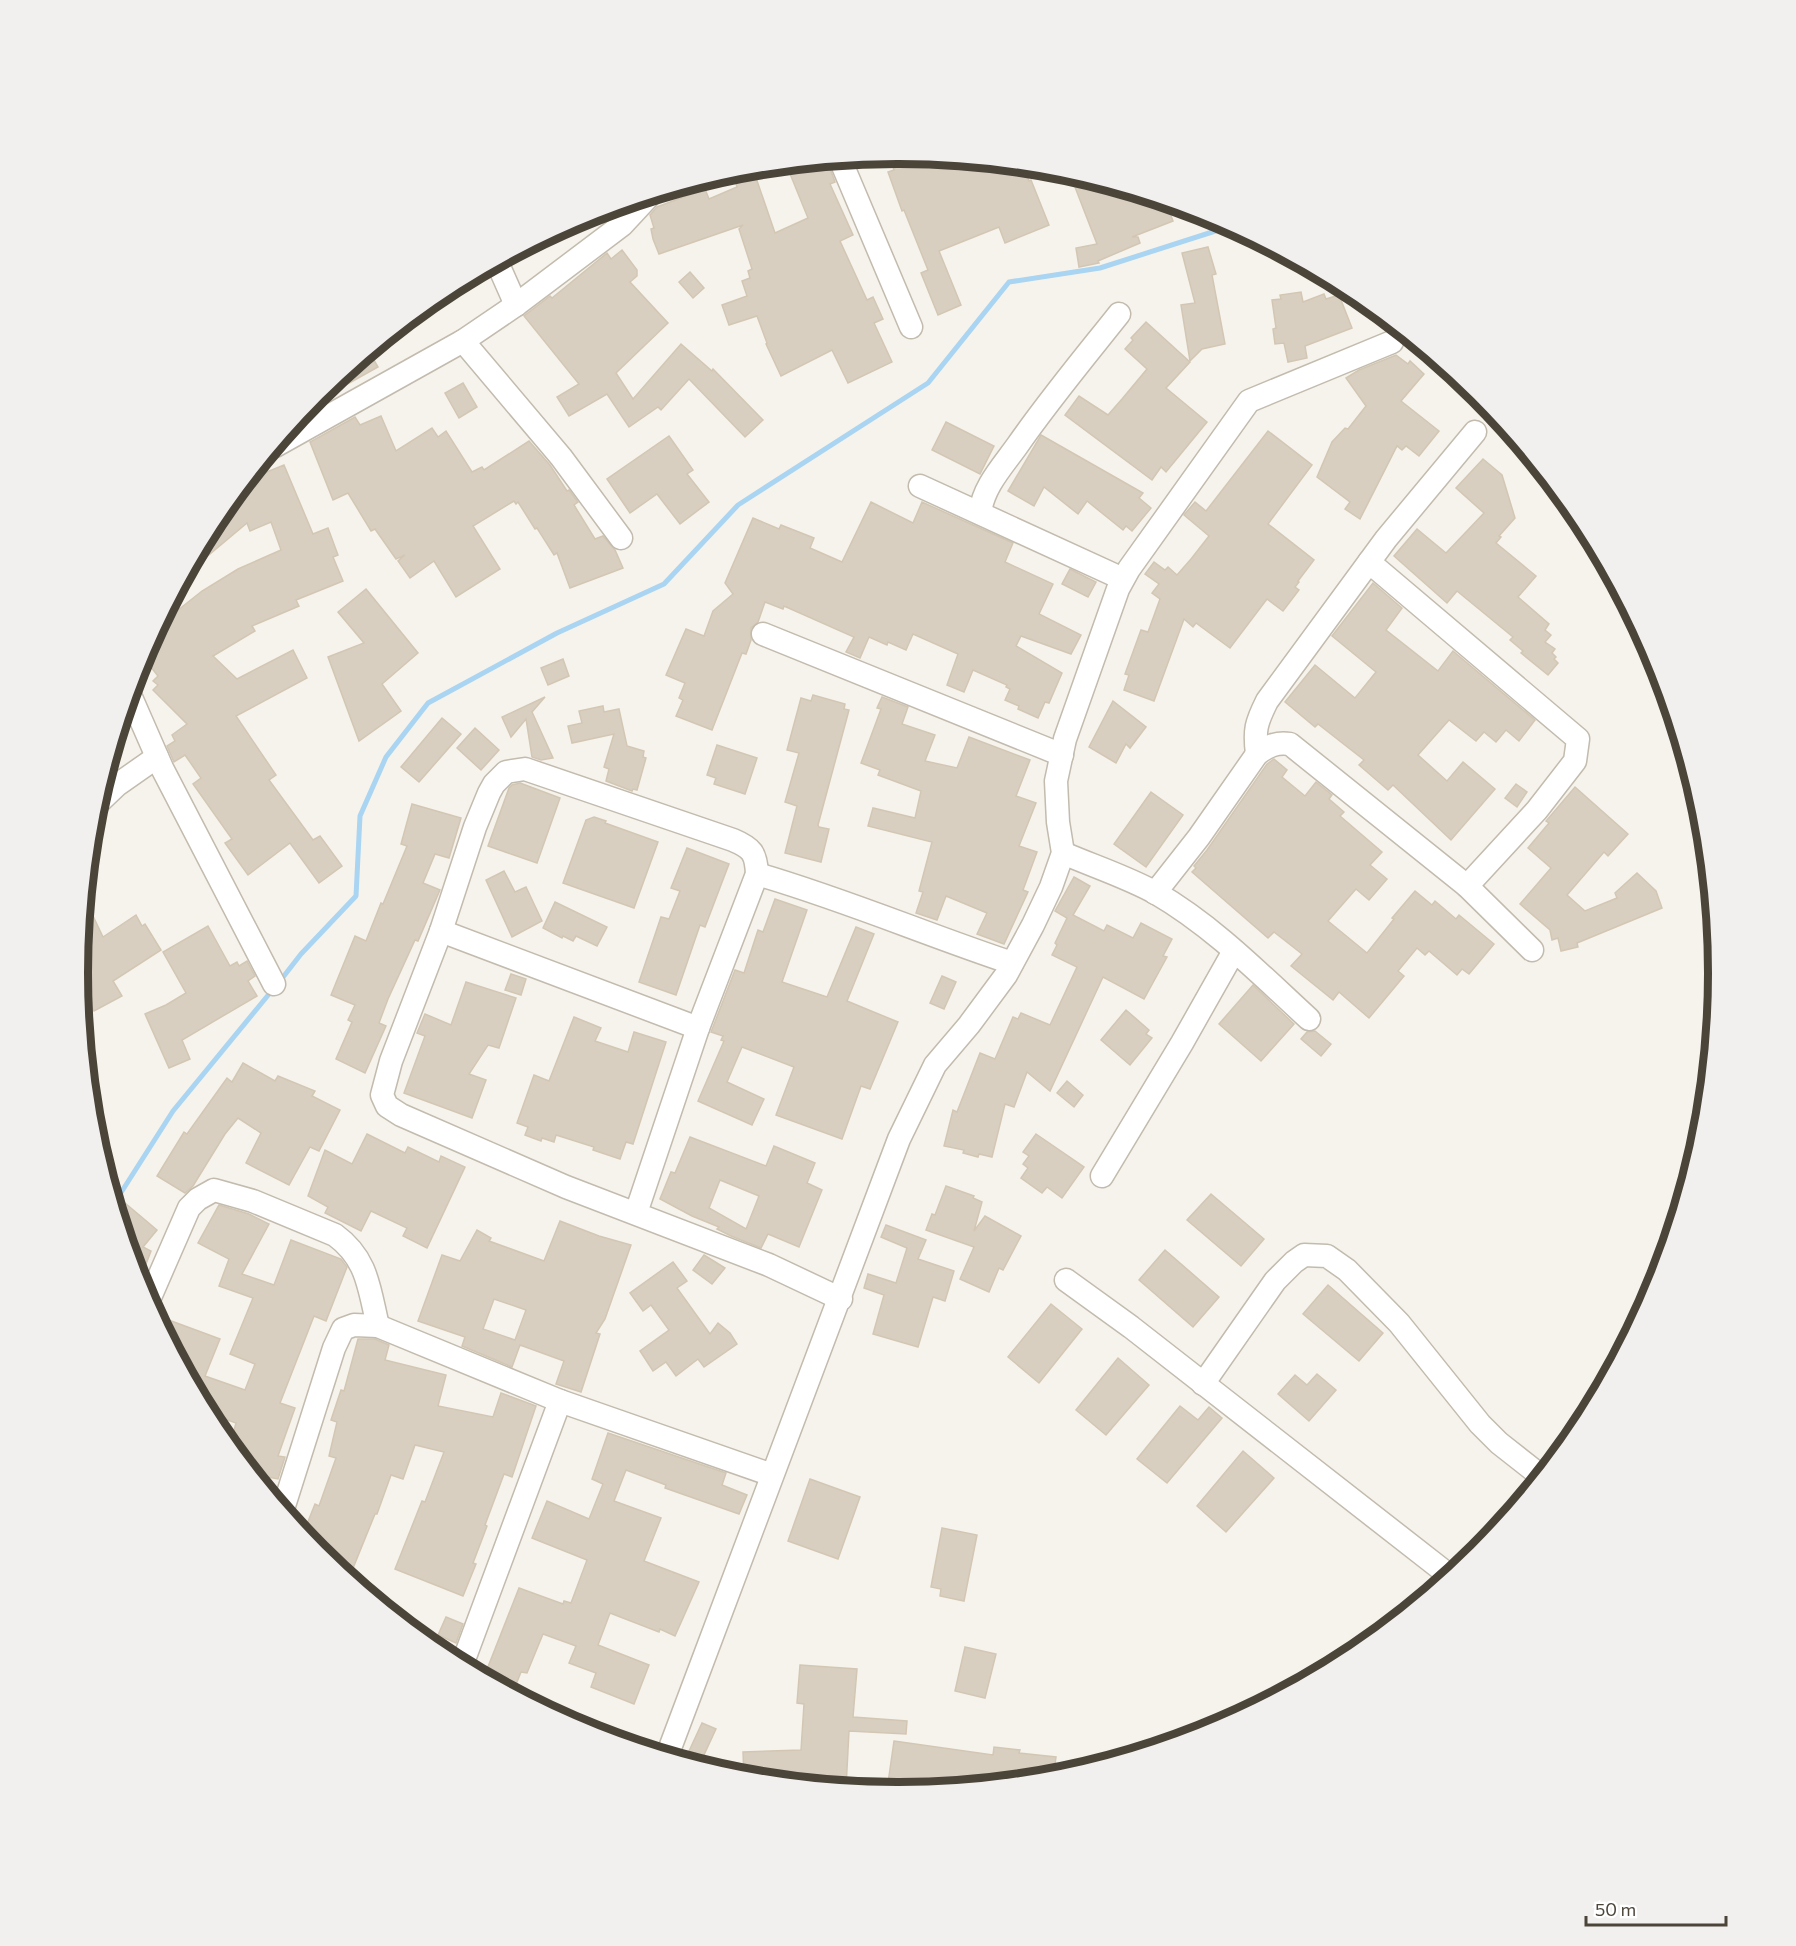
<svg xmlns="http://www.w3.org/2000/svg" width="1796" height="1946" font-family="Commissioner,sans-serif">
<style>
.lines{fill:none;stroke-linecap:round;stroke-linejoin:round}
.stream{stroke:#a9d4f2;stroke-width:5}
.building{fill:#d8cfc1;stroke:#d3c7b4;stroke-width:1.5;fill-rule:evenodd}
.street-casing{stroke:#c2bbae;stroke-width:25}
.street{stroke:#fff;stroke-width:22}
.rim{fill:none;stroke:#4b4439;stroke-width:8}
</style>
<rect width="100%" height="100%" fill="#f6f3ec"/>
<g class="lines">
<g class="stream">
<polyline points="280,981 301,954 356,896 360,816 386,757 428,703 557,633 664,584 738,505 928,383 1009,282 1100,268 1231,226"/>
<polyline points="115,1202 173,1111 274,988"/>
</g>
</g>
<g class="building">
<polygon points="898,153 1023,165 1029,181 1031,180 1049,225 1005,243 999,227 939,251 961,305 938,315 921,273 928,270 904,210 902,211 888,172 894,170 889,154"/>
<polygon points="827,160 835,182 830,184 853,235 840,241 867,300 873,297 883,319 874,323 892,362 848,383 832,350 781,376 766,344 767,343 757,316 729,325 722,305 747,296 742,281 750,278 748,271 752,269 739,229 743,225 659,254 653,239 651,229 654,228 650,215 657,207 705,189 709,199 737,187 734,176 753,169 775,233 808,218 786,164"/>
<polygon points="1085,177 1166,202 1173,221 1132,237 1138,237 1140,243 1098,261 1099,263 1079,267 1076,248 1097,244 1073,182"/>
<polygon points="1208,247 1216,274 1212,275 1225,344 1202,349 1190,361 1181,305 1195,303 1182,253"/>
<polygon points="622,250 637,270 637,276 630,282 668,323 616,373 633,399 681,344 712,371 713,369 763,420 745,437 689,379 661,410 658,407 629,427 607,394 569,416 557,397 579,384 524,316 550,296 552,298 607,253 611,259"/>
<polygon points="690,272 704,288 693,298 679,282"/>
<polygon points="1301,292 1303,302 1324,294 1326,299 1339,295 1352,328 1305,346 1307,358 1288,362 1284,343 1275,344 1273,329 1276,328 1272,300 1281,299 1280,295"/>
<polygon points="1146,322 1190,362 1166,388 1207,422 1166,472 1161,467 1152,480 1065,415 1079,396 1108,415 1122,399 1147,369 1125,349 1133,340 1131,338"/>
<polygon points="371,355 378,367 328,395 324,389 353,364"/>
<polygon points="1396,355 1408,364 1410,361 1424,374 1401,401 1439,431 1419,456 1406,446 1402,450 1397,446 1360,519 1345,509 1350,502 1317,477 1332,442 1345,428 1348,429 1366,406 1346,378 1359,370"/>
<polygon points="463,383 477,407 459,418 445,393"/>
<polygon points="381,416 396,451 432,428 438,437 446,431 472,472 482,467 484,470 529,441 550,465 567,491 569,490 578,502 574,505 595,539 603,536 615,550 623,568 570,588 557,553 554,555 537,528 535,529 518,502 516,504 514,501 473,526 500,569 456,597 434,561 410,578 398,561 405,555 396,559 375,529 371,531 348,493 333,500 310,442 355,417 360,425"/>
<polygon points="946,422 994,446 980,474 932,450"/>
<polygon points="1268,431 1312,465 1268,524 1314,560 1298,581 1299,582 1295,587 1299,590 1283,611 1267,599 1230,648 1196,623 1193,627 1184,619 1154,701 1124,690 1129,675 1125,674 1141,630 1148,632 1160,599 1152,593 1159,584 1145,574 1154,562 1165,570 1168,567 1177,575 1191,559 1209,536 1184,515 1195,502 1206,511"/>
<polygon points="1041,435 1143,493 1139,498 1151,508 1132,531 1126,526 1123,530 1087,501 1078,514 1044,487 1034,506 1008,491"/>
<polygon points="669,436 693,470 687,474 709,502 680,524 657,494 630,513 607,479"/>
<polygon points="1483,459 1502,475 1515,518 1499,536 1501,537 1496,543 1536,576 1518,597 1549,624 1545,630 1551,635 1545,642 1555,649 1552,653 1556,657 1554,659 1558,663 1548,675 1521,653 1523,651 1510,640 1513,637 1457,591 1447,603 1394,556 1417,529 1446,553 1484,513 1456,488"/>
<polygon points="284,465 313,534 328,528 338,555 333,557 343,581 296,600 299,606 252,626 255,631 213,656 237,679 293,650 307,678 236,716 276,775 269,780 313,840 320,836 342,866 319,883 290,843 248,875 225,843 232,839 193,784 201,778 185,755 174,762 167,746 175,741 172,735 187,724 153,690 158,685 153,681 158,676 142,656 158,626 202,591 238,569 281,550 271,522 250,531 247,523 185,575 216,517 247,480"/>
<polygon points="871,502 913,523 922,502 1013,543 1005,562 1053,584 1039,614 1081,635 1071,654 1021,636 1016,646 1062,673 1049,703 1045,702 1038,718 1018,709 1019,706 1005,700 1010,689 1006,687 1007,685 973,670 964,692 947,685 958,654 913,634 906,650 888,642 887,645 869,637 860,658 846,652 854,637 784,606 783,609 765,602 758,622 751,628 751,640 746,654 742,653 712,730 676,716 683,700 679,698 685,683 666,675 686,629 704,636 713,611 733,594 725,583 753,518 779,529 781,525 814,538 810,548 842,562"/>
<polygon points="1070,569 1096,582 1088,597 1062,584"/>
<polygon points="1373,583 1402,608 1386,630 1438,671 1453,651 1535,720 1519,741 1506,730 1496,742 1484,732 1476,741 1449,720 1418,755 1447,781 1463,762 1495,789 1451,840 1393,785 1388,790 1359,765 1364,760 1318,724 1315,727 1285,702 1315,665 1355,698 1376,672 1332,636"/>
<polygon points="366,589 418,653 382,684 401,711 359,741 328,657 364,643 338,612"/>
<polygon points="563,659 569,676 548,685 541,668"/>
<polygon points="813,695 845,704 844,709 849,710 818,825 819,827 829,829 821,862 785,853 797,806 785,802 799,753 787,750 801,698 811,701"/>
<polygon points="545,697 532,712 553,758 541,760 532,757 526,719 511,737 502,717"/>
<polygon points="882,697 908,707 902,724 935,735 925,761 957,768 969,737 1030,760 1016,796 1036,803 1019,846 1037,852 1023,890 1028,892 1004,944 977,934 987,913 946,896 937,920 916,913 923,892 919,891 932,842 868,826 873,808 915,818 921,791 878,775 880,770 861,763 881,709 877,708"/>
<polygon points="1113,701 1146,727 1130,748 1126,744 1116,763 1089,747"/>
<polygon points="603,706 604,712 619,709 627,746 644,751 643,757 646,758 637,790 633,789 632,791 606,781 609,769 604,767 614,734 572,743 568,726 582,723 579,711"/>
<polygon points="442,718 461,734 419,782 401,767"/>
<polygon points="475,728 499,750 481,770 457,748"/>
<polygon points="717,745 757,758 745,794 714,784 716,778 707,775"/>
<polygon points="1274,759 1287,770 1282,777 1305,796 1316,782 1332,795 1329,799 1344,812 1340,816 1382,852 1370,865 1387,879 1369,900 1356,889 1328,921 1367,953 1394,919 1392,918 1415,891 1432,905 1435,901 1456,919 1459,915 1494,944 1469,974 1462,969 1457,975 1429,951 1425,955 1417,948 1398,971 1404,976 1369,1018 1339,992 1333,1000 1291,966 1302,954 1274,932 1268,938 1192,872 1196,868 1194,866 1207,850 1267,764"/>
<polygon points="520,783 560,798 537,863 488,846 509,788 512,785"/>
<polygon points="1516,784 1527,792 1517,807 1505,798"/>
<polygon points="1575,787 1628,834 1608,856 1604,852 1567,895 1585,911 1617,898 1615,893 1637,873 1656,891 1662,908 1577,943 1578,947 1561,951 1558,938 1552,940 1550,930 1520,904 1551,868 1528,848 1549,823 1546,821"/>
<polygon points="1151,792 1183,815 1146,867 1114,844"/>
<polygon points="412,804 461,818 449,858 435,854 423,883 440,890 418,941 415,940 388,999 379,1023 386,1026 365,1073 336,1059 352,1022 348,1020 355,1005 331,995 355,936 366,941 381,903 383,904 407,846 401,844"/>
<polygon points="594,817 606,821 605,823 658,842 634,908 563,883 586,820"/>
<polygon points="687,848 729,864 705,927 700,925 676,995 639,982 661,917 669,919 680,891 671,888"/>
<polygon points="504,871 515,892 526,887 542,921 512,937 486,880"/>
<polygon points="1074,877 1090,886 1073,915 1104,931 1107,925 1133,938 1141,923 1172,939 1163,956 1167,957 1144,999 1103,977 1050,1091 1027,1072 1014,1107 1005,1104 992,1157 979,1154 978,1157 963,1153 964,1150 944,1146 953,1110 957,1112 980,1053 995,1059 1013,1017 1018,1019 1021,1013 1050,1025 1077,967 1052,955 1057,945 1055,943 1067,918 1055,911"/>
<polygon points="85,899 103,937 136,915 142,926 145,924 161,950 113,981 122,996 94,1011 85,995 80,998 78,973"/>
<polygon points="775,899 807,910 782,982 827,997 856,927 874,934 847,1001 898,1022 870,1089 861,1086 842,1139 776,1115 794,1067 742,1047 727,1082 764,1099 752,1125 698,1101 724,1041 721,1040 723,1036 711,1032 735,970 744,973 758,930 763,932"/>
<polygon points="555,902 607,927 597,946 576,936 573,941 563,936 562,938 543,928"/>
<polygon points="208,926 230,966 237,962 239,966 247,961 255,976 248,981 257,996 182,1040 190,1059 169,1068 145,1014 166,1005 186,993 163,952"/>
<polygon points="511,974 526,979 521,995 505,990"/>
<polygon points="942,976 956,982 944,1009 930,1003"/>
<polygon points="466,982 516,998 499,1048 488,1045 469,1074 486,1080 472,1118 404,1093 425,1036 417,1033 425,1014 451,1025"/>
<polygon points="1253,985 1294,1024 1261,1061 1219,1024"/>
<polygon points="1126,1010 1149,1030 1146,1034 1152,1038 1130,1065 1101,1040"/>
<polygon points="574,1017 601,1028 595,1041 628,1052 634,1032 666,1042 633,1144 626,1142 620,1159 593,1150 594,1147 556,1135 554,1142 542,1138 541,1141 525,1135 528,1127 517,1123 534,1075 549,1081"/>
<polygon points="1315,1031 1331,1044 1321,1056 1301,1039 1307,1032"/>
<polygon points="243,1063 275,1081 278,1076 315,1091 312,1096 340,1110 319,1151 310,1147 289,1185 246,1163 261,1133 238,1118 225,1134 193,1186 185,1193 157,1176 184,1132 187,1134 227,1078 232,1082"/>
<polygon points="1067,1081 1083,1095 1074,1107 1057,1093"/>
<polygon points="367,1134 405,1153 408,1147 439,1162 441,1156 465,1167 427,1248 403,1236 407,1228 371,1211 361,1231 325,1213 328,1207 308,1196 325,1150 352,1164"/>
<polygon points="1036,1134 1084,1167 1062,1198 1047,1187 1042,1193 1021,1178 1028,1168 1023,1164 1029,1156 1023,1152"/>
<path d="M690,1137L766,1166L774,1146L815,1163L807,1183L822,1190L799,1247L768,1234L761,1248L731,1236L717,1229L719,1227L692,1216L660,1199L671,1172L675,1173ZM720,1180L759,1196L746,1229L709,1208Z"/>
<polygon points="946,1186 974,1196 973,1198 982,1202 974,1231 985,1216 1021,1236 1003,1270 999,1268 989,1292 960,1279 974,1247 926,1230 932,1214 935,1215"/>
<polygon points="1211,1194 1264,1239 1241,1266 1187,1220"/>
<polygon points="125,1203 157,1230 143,1247 151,1251 139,1282 118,1212"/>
<polygon points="219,1205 249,1214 269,1224 242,1274 274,1285 291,1240 341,1259 347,1267 326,1321 314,1316 280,1403 295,1408 278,1456 285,1457 278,1479 268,1477 265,1488 230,1445 236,1423 208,1413 155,1315 220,1339 205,1376 245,1390 255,1364 230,1354 253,1298 219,1286 229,1259 198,1243"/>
<path d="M560,1221L599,1236L631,1245L605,1319L596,1333L600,1334L581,1392L556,1384L564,1361L520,1345L512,1367L462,1346L465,1337L418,1321L442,1255L460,1261L477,1230L491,1238L489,1241L544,1261ZM494,1299L526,1310L515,1340L483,1329Z"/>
<polygon points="886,1225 926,1240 918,1259 954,1271 945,1301 933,1297 918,1347 873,1334 884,1295 864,1288 868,1274 896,1283 907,1248 881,1237"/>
<polygon points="1165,1250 1219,1297 1193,1327 1139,1280"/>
<polygon points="704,1255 725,1268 712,1284 693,1270"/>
<polygon points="673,1262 687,1281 677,1288 710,1334 718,1323 730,1333 737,1344 704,1367 698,1359 676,1376 666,1362 653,1371 640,1351 669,1330 651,1305 643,1311 630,1293"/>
<polygon points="1328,1285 1383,1333 1359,1361 1303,1314"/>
<polygon points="1051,1304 1082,1329 1039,1383 1008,1357"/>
<polygon points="358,1339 375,1339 389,1345 385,1360 446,1375 438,1406 493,1417 501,1393 536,1406 512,1477 504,1474 485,1525 487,1526 473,1563 476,1564 463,1596 395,1569 422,1501 425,1502 444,1452 415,1445 403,1479 391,1475 377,1514 375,1514 349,1578 318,1553 303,1534 315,1504 319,1506 336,1458 329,1456 337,1422 331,1420 341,1390 344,1391"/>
<polygon points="1118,1358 1149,1385 1106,1435 1076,1410"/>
<polygon points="1317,1374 1336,1390 1309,1421 1278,1394 1295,1375 1307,1385"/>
<polygon points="1180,1406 1198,1420 1209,1407 1222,1418 1167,1483 1137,1459"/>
<polygon points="608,1433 726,1473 722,1485 747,1495 739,1514 665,1488 666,1485 626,1470 614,1501 661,1518 644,1561 699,1582 675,1636 660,1629 659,1632 610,1613 598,1645 649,1665 634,1704 591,1687 596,1673 569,1663 576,1646 543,1634 527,1673 521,1672 513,1692 484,1677 519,1588 563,1604 564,1601 571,1603 587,1560 532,1538 547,1501 589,1519 603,1484 592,1479"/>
<polygon points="1243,1451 1274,1478 1226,1532 1197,1506"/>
<polygon points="810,1479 860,1497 838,1559 788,1541"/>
<polygon points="942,1528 977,1535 964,1601 940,1596 941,1589 931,1587"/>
<polygon points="446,1617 463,1624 456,1643 438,1635"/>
<polygon points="965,1647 996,1654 985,1698 955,1691"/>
<polygon points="800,1665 857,1669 853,1717 907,1721 906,1734 849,1731 846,1788 775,1781 775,1778 744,1778 743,1752 801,1750 804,1704 797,1703"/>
<polygon points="702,1723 716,1729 703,1757 689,1751"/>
<polygon points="894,1741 993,1755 994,1747 1020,1750 1019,1753 1056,1757 1053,1778 905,1792 887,1790"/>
</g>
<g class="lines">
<defs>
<g id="street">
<polyline points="840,159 911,327"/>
<polyline points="497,262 516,305"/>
<polyline points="463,341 561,457 621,538"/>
<polyline points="275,446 463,341 516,305 622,225 649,196"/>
<polyline points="920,486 1123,579"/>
<path d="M980,513C983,487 1002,467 1017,446C1049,400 1084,358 1119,314"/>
<polyline points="1369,562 1578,739 1575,761 1537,810 1467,886"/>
<polyline points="763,634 1062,755"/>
<polyline points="130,695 162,768 274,984"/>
<path d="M1257,754C1254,730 1256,723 1267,701L1386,539L1475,432"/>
<polyline points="96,805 117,785 157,757"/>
<path d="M1063,853C1093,866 1127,877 1156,893C1213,926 1261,975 1309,1019"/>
<path d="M757,874C844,899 927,935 1012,963"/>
<path d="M1155,893L1199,837L1257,754C1268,746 1276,742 1290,744L1467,886L1532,950"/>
<polyline points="441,931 698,1028"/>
<polyline points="1102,1176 1182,1043 1234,951"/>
<path d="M636,1213L698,1028L757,874C756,853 752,848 733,840L525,769L506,772L494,784L489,793L475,827L441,931L391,1061L382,1095L387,1106L401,1115L566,1187L769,1265L841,1299"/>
<polyline points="1066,1280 1131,1327 1450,1576"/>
<path d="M148,1302L189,1208L198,1199L214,1190L253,1201L335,1235C368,1259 369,1289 378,1326"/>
<polyline points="1203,1384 1275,1281 1294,1262 1304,1255 1327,1256 1347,1270 1399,1323 1480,1424 1499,1443 1541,1476"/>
<polyline points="283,1509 334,1348 343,1329 354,1325 378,1326 560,1401 772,1475"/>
<polyline points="462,1665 560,1401"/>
<polyline points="667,1756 899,1139 935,1065 969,1025 1006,975 1033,925 1051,887 1063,853 1058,822 1056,781 1065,739 1118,589 1129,569 1249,401 1392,342"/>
</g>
</defs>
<use href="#street" class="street-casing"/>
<use href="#street" class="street"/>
</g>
<path d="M0 0H1796V1946H0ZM897 164H899A809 809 0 0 1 1708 973V973A809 809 0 0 1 899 1782H897A809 809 0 0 1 88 973V973A809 809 0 0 1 897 164Z" fill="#f1f0ef" fill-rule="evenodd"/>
<path class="rim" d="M897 164H899A809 809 0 0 1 1708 973V973A809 809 0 0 1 899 1782H897A809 809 0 0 1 88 973V973A809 809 0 0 1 897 164Z"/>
<path d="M1586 1916v9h140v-9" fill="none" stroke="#4b4439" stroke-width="3"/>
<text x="1595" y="1916" font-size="18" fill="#4b4439" stroke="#ffffff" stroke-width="4.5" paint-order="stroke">50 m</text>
</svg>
